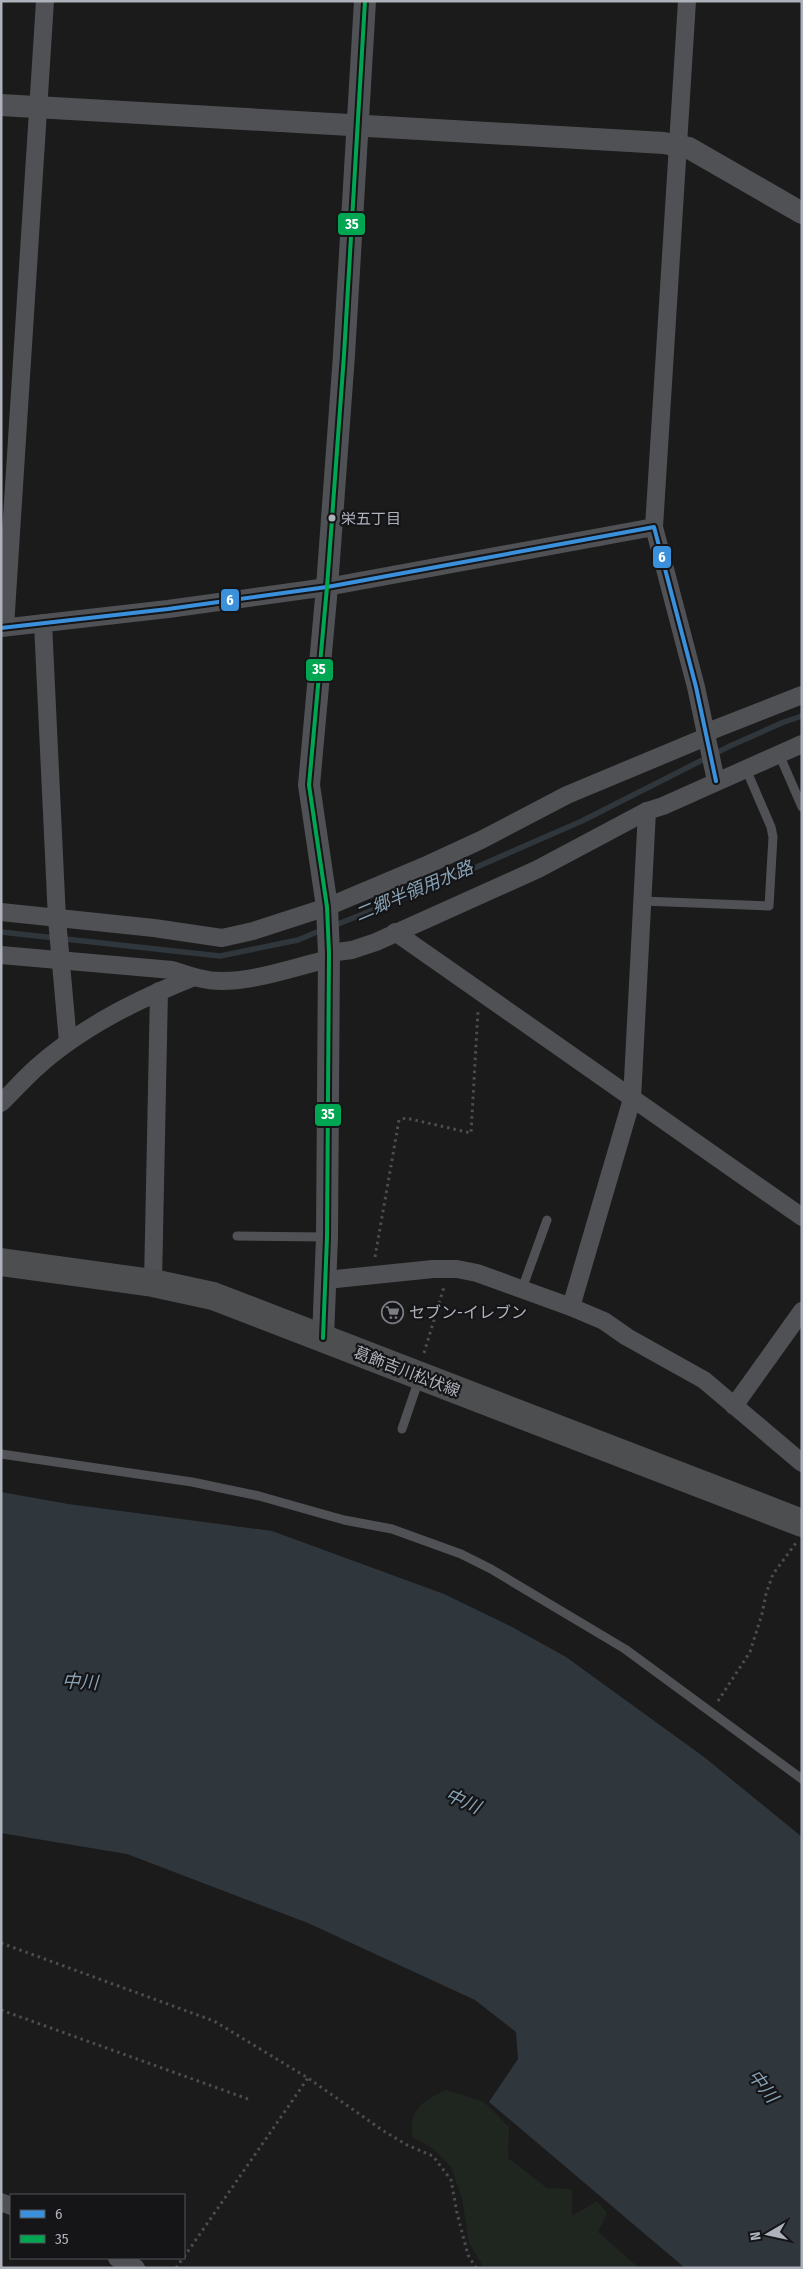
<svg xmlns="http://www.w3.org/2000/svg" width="803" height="2269" font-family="'Fira Sans Condensed','Noto Sans JP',sans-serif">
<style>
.green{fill:#1f2620}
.water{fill:#2f373d}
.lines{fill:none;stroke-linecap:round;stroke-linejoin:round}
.stream{stroke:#2f373d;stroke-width:5.5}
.path{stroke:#4b4d4f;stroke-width:3;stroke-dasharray:2.5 4;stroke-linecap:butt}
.service{stroke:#505154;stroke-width:9}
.minor{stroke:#505154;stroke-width:18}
.tertiary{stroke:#505154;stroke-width:22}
.primary{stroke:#4d4e50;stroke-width:28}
.bus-1-casing{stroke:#151518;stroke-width:8}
.bus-2-casing{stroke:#151518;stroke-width:8}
.bus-1{stroke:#3a90db;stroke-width:4}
.bus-2{stroke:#00a651;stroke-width:4}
.bus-dot{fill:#aeb2bb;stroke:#151518;stroke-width:2}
.labels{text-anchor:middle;stroke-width:4.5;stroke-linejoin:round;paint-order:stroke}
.bus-label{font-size:15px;fill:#aeb2bb;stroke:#151518;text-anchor:start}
.poi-label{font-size:16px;fill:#aeb2bb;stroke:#151518;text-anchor:start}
.street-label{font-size:16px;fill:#aeb2bb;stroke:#151518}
.water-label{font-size:18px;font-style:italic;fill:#87a1b4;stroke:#151518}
.line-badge{stroke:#151518;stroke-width:2}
.badge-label{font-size:14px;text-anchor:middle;font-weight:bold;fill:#fff}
</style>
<rect width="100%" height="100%" fill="#1b1b1c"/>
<path class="green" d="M446,2090L484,2102L509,2127L508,2158L547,2188L572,2189V2216L597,2201L607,2213L598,2232L639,2268H484L469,2243L462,2198L451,2167L434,2149L412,2137C409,2108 423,2101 446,2090Z"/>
<polygon class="water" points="1,1492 68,1504 272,1531 444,1594 512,1627 566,1657 704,1757 802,1837 802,2268 685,2268 489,2102 518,2059 516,2032 475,2000 308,1923 127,1854 1,1833"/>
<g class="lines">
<g class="stream">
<polyline points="333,926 433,886 582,821 730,746 784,722 802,716"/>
<polyline points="1,932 220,956 298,940 324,929"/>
</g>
<g class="path">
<polyline points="375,1257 399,1120 406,1118 471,1133 478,1011"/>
<polyline points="424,1353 444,1287"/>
<polyline points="718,1701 750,1652 762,1614 766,1594 773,1574 796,1543"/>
<polyline points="1,1943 214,2021 308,2078 382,2130 407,2145 433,2156 451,2180 457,2213 468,2255 476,2268"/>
<polyline points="1,2010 248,2099"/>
<polyline points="184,2257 308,2078"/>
<polyline points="176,2268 183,2258"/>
</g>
<g class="service">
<polyline points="779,754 802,807"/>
<polyline points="642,901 769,906 773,837 771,827 746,769"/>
<polyline points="237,1236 327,1237"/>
<polyline points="522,1289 547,1220"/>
<polyline points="402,1429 419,1379"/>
<polyline points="1,1454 192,1482 259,1496 344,1520 392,1529 461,1554 491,1569 625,1649 802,1779"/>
</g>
<g class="minor">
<polyline points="654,527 687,1"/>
<polyline points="43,623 57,919 68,1042"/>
<polyline points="5,627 45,1"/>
<polyline points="1,628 168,609 327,587 654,527 696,687 716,781"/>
<polyline points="705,733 802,695"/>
<polyline points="1,912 154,928 222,938 253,931 327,907 429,864 481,840 567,795 706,737"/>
<polyline points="395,932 802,1217"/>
<polyline points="329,953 352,950 376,942 538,869 647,811 663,806 802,744"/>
<path d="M1,955L172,970C188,975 204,981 221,981C257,981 294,967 329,959"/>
<path d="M1,1103C13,1091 24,1079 36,1068C81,1027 138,999 194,977"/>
<polyline points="326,1280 433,1269 457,1269 477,1273 571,1307 604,1321 627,1337 704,1380 802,1463"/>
<polyline points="153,1283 159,991"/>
<polyline points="571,1307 632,1099 647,811"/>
<polyline points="734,1406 802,1311"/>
<polyline points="1,2202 11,2206"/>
<polyline points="117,2258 136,2268"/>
</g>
<g class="tertiary">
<polyline points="1,105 664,143 689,148 802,213"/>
<polyline points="323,1338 327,1237 329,953 327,907 309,785 327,587 344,355 365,1"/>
</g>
<polyline class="primary" points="1,1262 153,1283 213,1296 802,1523"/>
<defs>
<polyline id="bus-1" points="1,628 168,609 327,587 654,527 696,687 716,781"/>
<polyline id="bus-2" points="323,1338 327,1237 329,953 327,907 309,785 327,587 344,355 365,1"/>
</defs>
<use href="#bus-1" class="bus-1-casing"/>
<use href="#bus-2" class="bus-2-casing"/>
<use href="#bus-1" class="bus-1"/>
<use href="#bus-2" class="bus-2"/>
</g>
<defs>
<symbol id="supermarket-ring" viewBox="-11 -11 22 22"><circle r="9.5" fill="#151518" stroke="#7b7d83" stroke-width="1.5"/><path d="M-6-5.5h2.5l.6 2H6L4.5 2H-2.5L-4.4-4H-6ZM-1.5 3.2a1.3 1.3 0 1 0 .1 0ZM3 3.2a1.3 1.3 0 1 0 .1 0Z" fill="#7b7d83"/></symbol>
</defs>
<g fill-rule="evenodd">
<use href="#supermarket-ring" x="380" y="1300" width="25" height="25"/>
</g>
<circle class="bus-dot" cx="332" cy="518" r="4.5"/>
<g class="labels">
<g class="bus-label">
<text x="341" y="524">栄五丁目</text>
</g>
<g class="poi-label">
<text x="409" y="1318">セブン-イレブン</text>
</g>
<g class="street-label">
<text transform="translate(407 1371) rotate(21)" y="6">葛飾吉川松伏線</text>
</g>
<g class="water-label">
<text transform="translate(414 891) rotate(-23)" y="6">二郷半領用水路</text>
<text transform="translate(80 1682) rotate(3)" y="6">中川</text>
<text transform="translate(463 1801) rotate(24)" y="6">中川</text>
<text transform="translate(763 2086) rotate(52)" y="6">中川</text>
</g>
</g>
<g class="line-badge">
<rect x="337" y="212" width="29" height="24" rx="5" fill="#00a651"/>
<rect x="652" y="545" width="20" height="24" rx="5" fill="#3a90db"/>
<rect x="220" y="588" width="20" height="24" rx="5" fill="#3a90db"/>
<rect x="305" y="658" width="29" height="24" rx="5" fill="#00a651"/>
<rect x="314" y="1103" width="28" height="24" rx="5" fill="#00a651"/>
</g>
<g class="badge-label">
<text x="352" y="229">35</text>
<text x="662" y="562">6</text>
<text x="230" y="605">6</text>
<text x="319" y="674">35</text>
<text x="328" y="1119">35</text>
</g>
<rect width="803" height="2269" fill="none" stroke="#aeb2bb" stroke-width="5"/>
<rect x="10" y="2194" width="175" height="65" fill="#151518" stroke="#525459"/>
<rect x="20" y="2210" width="25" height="8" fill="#3a90db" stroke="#525459"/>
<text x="55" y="2219" font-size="15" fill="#aeb2bb">6</text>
<rect x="20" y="2235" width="25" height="8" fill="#00a651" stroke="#525459"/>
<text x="55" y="2244" font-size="15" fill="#aeb2bb">35</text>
<g transform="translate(768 2234) rotate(261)" stroke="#151518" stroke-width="4" paint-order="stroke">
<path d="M0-4L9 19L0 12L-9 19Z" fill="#aeb2bb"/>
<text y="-8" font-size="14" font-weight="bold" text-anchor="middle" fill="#aeb2bb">N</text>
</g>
</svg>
